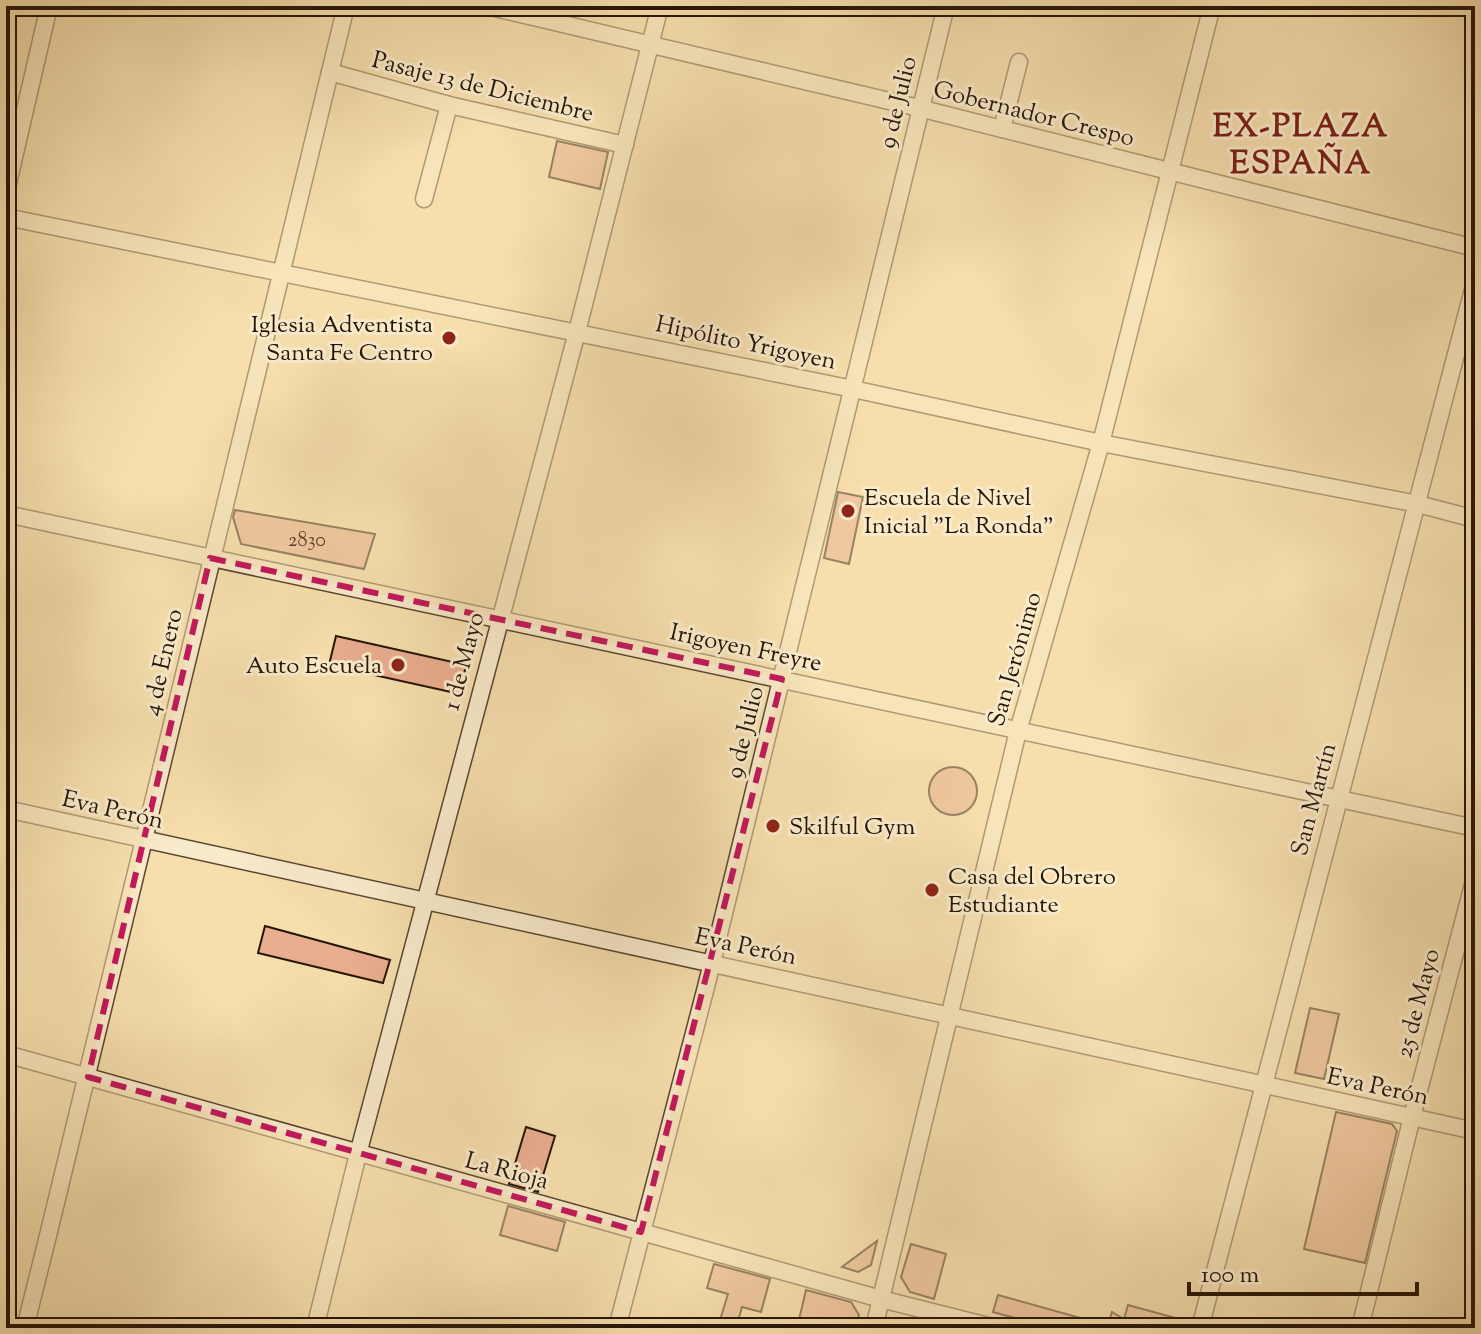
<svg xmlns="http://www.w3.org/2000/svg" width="1481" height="1334" font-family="'Sorts Mill Goudy',serif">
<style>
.building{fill:#e9ad8f;stroke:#261507;stroke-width:2}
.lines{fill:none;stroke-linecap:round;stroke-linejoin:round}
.minor-casing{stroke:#5a4730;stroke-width:19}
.minor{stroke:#f9eaca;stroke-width:16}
.marked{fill:none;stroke:#c2185b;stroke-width:6;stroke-dasharray:16 10;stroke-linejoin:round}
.poi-dot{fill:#8f2418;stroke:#f9eaca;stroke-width:3}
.labels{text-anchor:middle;stroke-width:6;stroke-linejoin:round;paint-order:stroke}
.number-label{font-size:20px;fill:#573b29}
.street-label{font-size:24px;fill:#261507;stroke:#f9eaca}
.poi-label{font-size:24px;fill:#261507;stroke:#f9eaca;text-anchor:start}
.district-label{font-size:32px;font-weight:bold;letter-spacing:2px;fill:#7a1f14;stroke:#f9eaca}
</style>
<rect width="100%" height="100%" fill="#f6dead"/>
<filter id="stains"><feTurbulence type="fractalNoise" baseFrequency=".0025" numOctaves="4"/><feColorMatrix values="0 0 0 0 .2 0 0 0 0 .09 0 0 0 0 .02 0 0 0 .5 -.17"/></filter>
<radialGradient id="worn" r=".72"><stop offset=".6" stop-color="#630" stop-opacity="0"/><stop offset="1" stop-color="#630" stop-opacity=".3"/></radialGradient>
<g class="building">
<polygon points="557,141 608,152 600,189 549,177"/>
<polygon points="838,492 863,497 849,564 824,558"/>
<polygon points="235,510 375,534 364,569 241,544 233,517"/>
<polygon points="336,636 466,665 460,694 329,665"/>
<circle cx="953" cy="791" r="24"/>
<polygon points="265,926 390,960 383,983 258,953"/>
<polygon points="1310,1008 1339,1014 1324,1079 1295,1073"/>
<polygon points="1336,1112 1392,1124 1397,1131 1365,1263 1304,1249"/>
<polygon points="526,1127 555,1136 538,1192 509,1184"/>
<polygon points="508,1206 565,1222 557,1251 500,1235"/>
<polygon points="877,1241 871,1265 858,1272 842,1267"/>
<polygon points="911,1244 946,1254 934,1299 910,1292 901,1277"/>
<polygon points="714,1264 770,1279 761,1312 742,1307 737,1325 720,1320 728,1294 707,1288"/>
<polygon points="806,1290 851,1302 859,1315 855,1328 797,1328"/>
<polygon points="998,1295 1102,1324 1102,1328 1051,1328 993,1312"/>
<polygon points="1128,1305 1190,1322 1189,1328 1107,1328 1112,1312 1124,1319"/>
</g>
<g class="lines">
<defs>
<g id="minor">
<polyline points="487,6 919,108 1475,248"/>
<polyline points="330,72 449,105 625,145"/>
<polyline points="1002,129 1019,62"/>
<polyline points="6,192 49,6"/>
<polyline points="424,199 449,105"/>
<polyline points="6,217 853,389 1101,443 1418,504 1475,519"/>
<polyline points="6,514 1475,828"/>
<polyline points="6,809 1475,1131"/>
<polyline points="6,1054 881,1299 996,1328"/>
<path d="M25,1328C135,888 237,446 346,6"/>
<polyline points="315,1328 358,1154 577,332 660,6"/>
<polyline points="617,1328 706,987 946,6"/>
<polyline points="874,1328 1018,731 1101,443 1212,6"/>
<polyline points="1200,1328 1475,282"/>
<polyline points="1360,1328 1412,1117 1475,877"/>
</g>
</defs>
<use href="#minor" class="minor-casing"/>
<use href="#minor" class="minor"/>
</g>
<path d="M0 0H1481V1334H0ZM210,558L782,679L641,1232L88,1077Z" fill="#f6dead" fill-opacity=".55" fill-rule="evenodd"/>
<path class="marked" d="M210,558L782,679L641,1232L88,1077Z"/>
<g class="poi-dot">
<circle cx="449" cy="338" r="8"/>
<circle cx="848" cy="511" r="8"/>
<circle cx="398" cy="665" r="8"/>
<circle cx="773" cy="826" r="8"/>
<circle cx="932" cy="890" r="8"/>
</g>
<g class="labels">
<g class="number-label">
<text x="307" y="546">2830</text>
</g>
<g class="street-label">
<text transform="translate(483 86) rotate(14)" y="8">Pasaje 13 de Diciembre</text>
<text transform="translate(897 102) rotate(-76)" y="8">9 de Julio</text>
<text transform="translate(1034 113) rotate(14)" y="8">Gobernador Crespo</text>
<text transform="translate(746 342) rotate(12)" y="8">Hipólito Yrigoyen</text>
<text transform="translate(746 647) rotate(12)" y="8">Irigoyen Freyre</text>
<text transform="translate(1014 659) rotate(-74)" y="8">San Jerónimo</text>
<text transform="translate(463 661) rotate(-75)" y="8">1 de Mayo</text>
<text transform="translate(162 662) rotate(-77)" y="8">4 de Enero</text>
<text transform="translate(744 732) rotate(-76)" y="8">9 de Julio</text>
<text transform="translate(1313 799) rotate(-75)" y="8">San Martín</text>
<text transform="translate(113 809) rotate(13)" y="8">Eva Perón</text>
<text transform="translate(746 946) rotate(12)" y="8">Eva Perón</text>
<text transform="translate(1417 1003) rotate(-75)" y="8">25 de Mayo</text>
<text transform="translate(1378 1086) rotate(12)" y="8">Eva Perón</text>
<text transform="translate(507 1170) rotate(15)" y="8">La Rioja</text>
</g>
<g class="poi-label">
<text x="433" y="332" text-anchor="end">Iglesia Adventista<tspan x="433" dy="28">Santa Fe Centro</tspan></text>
<text x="864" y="505">Escuela de Nivel<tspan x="864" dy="28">Inicial "La Ronda"</tspan></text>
<text x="382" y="673" text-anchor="end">Auto Escuela</text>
<text x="789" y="834">Skilful Gym</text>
<text x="948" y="884">Casa del Obrero<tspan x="948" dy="28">Estudiante</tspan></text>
</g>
<g class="district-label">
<text x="1301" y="136">EX-PLAZA<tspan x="1301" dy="37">ESPAÑA</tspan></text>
</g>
</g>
<rect width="1481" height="1334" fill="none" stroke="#f6dead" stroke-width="32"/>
<rect x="8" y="8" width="1465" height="1318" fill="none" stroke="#261507" stroke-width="4"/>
<rect x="16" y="16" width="1449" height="1302" fill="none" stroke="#261507" stroke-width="2"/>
<path d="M1189 1282v12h228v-12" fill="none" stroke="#261507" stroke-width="4"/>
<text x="1201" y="1282" font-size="24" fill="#261507" stroke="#f9eaca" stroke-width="6" paint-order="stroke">100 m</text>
<rect width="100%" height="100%" filter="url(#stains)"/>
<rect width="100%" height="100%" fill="url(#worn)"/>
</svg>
